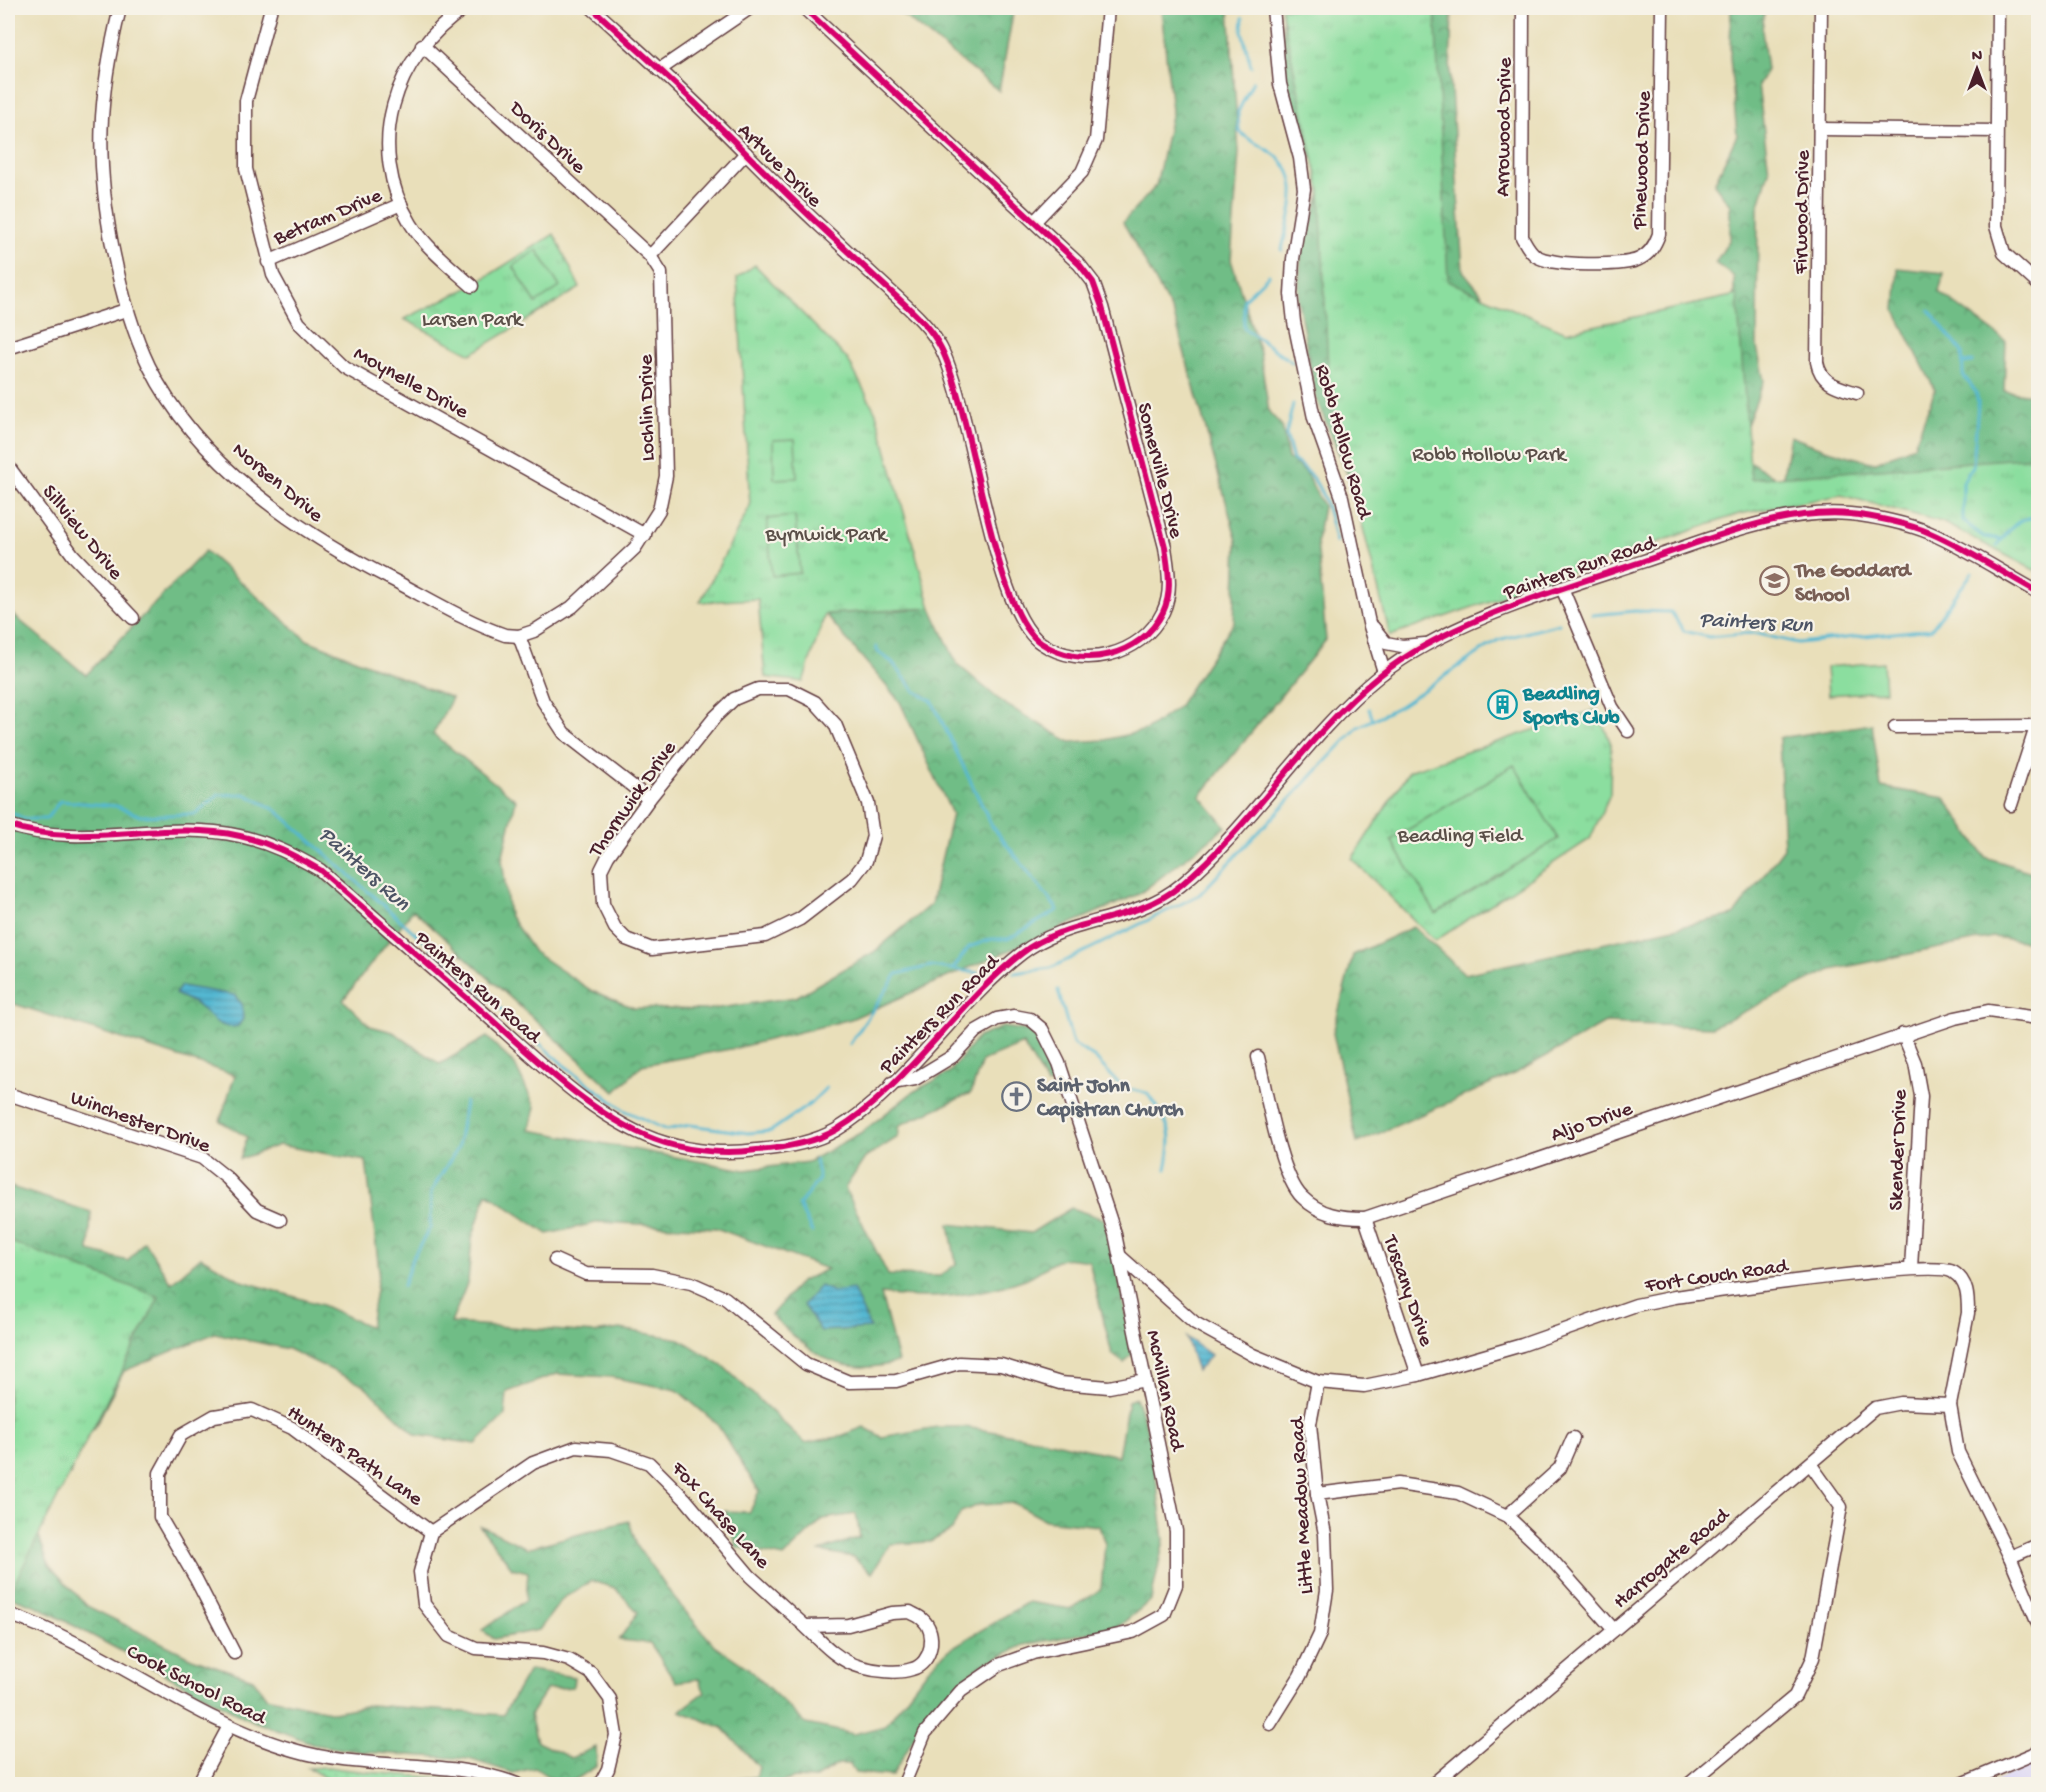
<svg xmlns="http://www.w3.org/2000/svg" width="2046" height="1792" font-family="'Gochi Hand',sans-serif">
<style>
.built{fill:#dbd6f7}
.grass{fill:url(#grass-dots);stroke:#6a7e65;stroke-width:1.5}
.forest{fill:url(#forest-crowns);stroke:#5d6e58;stroke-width:1.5}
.park{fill:url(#park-tufts);stroke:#6a7e65;stroke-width:1.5}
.garden{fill:#8bde9f;stroke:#6a7e65;stroke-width:1.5}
.water{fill:url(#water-rules);stroke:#4e6b7e;stroke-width:1.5}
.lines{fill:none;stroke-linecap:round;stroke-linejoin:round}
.stream{stroke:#53b7d1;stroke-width:3}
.minor-casing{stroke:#623c40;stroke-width:15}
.minor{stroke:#fff;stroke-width:12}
.cycleway-casing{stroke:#f7f3e8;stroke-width:10}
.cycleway{stroke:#d6006c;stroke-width:6}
.labels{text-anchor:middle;stroke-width:4.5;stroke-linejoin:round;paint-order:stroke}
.street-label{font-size:21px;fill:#4a1f2b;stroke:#f7f3e8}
.park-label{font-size:21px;fill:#5a4f48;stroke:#f7f3e8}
.education-label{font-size:21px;font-weight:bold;fill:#785e54;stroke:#f7f3e8;text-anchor:start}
.culture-label{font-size:21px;font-weight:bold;fill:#0d838f;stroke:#f7f3e8;text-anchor:start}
.worship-label{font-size:21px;font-weight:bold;fill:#5b616d;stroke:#f7f3e8;text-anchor:start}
.water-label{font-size:22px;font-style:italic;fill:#4d5465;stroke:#f7f3e8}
</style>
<defs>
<pattern id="grass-dots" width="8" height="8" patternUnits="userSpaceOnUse" patternTransform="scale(1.5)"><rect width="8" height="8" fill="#8bde9f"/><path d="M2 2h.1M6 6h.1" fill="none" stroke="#79be89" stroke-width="1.8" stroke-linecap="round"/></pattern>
<pattern id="forest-crowns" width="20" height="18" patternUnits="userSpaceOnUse" patternTransform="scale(1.5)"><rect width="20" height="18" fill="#70bd86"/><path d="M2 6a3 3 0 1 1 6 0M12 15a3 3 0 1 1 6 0" fill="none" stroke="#5e996e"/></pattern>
<pattern id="park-tufts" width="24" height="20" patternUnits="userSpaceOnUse" patternTransform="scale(1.5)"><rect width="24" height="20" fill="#8bde9f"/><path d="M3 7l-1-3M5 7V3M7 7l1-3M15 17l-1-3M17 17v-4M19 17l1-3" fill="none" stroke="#79be89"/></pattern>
<pattern id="water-rules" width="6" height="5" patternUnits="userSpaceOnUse" patternTransform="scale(1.5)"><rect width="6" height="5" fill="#53b7d1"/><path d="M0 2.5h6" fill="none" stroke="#4794aa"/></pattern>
</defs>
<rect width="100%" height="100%" fill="#f7f3e8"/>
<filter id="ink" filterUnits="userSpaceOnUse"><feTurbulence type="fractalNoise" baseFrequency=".0167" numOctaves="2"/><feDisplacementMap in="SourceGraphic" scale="12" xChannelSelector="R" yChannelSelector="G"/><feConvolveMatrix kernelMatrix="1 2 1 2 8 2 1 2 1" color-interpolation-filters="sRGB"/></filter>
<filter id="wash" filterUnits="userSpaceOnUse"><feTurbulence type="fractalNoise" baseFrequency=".008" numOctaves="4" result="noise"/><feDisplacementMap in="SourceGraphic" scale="24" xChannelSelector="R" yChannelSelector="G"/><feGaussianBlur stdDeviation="1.35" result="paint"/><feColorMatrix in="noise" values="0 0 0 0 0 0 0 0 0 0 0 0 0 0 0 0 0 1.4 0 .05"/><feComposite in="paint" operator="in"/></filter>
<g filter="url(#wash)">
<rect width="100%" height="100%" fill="#e9dfba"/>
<polygon class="built" points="2038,1762 2038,1784 1987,1784"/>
<path class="grass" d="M328,1767C382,1776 437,1775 491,1784H337L308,1768Z"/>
<g class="forest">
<polygon points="894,8 1014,8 999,91"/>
<path d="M1161,8H1229L1239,152L1231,260L1260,353L1269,412L1282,426L1288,458L1306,473L1323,506L1317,541L1326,640L1200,796L1226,827L1139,894L851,1019L736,1048L642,1065L615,1092L413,910L343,1000L370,1026L393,1032L440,1064L487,1037L515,1065L535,1107L530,1130L745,1170L808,1162L862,1132L913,1092L949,1073L978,1037L1003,1027L1030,1031L1041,1042L1058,1082L1047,1085L1023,1044L982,1061L971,1093L900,1125L898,1137L865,1158L845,1188L888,1275L940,1276L956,1264L949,1224L1031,1233L1071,1208L1104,1219L1117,1269L1133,1353L1124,1363L1112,1354L1089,1261C1081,1260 1069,1257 1062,1259C1049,1263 1038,1274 1025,1279C978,1296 930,1301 881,1294L898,1362C839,1379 811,1353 771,1315L800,1282L827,1269L716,1228L600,1222L548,1234L487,1193L472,1238L468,1281L451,1323L595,1333L620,1329L680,1339L722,1365L805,1443L838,1437L864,1427L882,1437L937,1427H965L1045,1440L1118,1456L1128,1401L1136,1398L1151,1440L1164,1540L1151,1600L1118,1627L1024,1645L980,1666L943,1698L916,1734L892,1776L855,1773L850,1764H838L814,1779L795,1778L775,1784H695L756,1777L759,1767L723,1728L680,1711L705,1692L698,1679L676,1682L650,1643L619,1640L638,1612L615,1588L592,1581L563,1598L539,1630L494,1639L482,1630L526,1600L528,1572L512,1568L479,1525L527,1548L629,1521L637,1546L674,1598L714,1645L748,1668L806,1724L854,1734L885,1726L928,1669L948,1650L1028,1602L1071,1609L1101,1589L1105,1544L1099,1526L1045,1520L1014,1503L978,1505L961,1512L952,1530L930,1542L890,1544L872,1573L853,1557L820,1551L860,1537L856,1514L823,1519L784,1557L737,1547L725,1511L750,1512L759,1491L717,1424L677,1390L611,1377L557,1374L507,1392L505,1415L476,1444L416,1435L365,1386L288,1349L215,1333L124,1371L94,1429L77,1441L71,1475L50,1474L8,1492V1186L91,1212L89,1251L128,1261L144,1241L171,1283L201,1257L242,1281L322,1305L370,1327L379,1270L366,1161L279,1145L240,1159L247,1137L220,1121L235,1075L8,1002V605L12,614L86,675L205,551L307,640L452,698L433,734L516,800L502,859L509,915L534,952L592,991L634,1008L705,1010L796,997L874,952L931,904L952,814L900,702L825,614L931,608L957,664L1003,703L1070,742L1105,740L1146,730L1178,707L1234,622L1237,541L1174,315L1123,222L1156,186L1172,111Z"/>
<polygon points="1282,8 1452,8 1450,74 1463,271 1508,326 1587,348 1734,306 1734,277 1715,263 1730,239 1730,205 1714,184 1737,135 1730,57 1731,8 1765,8 1762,30 1767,70 1758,85 1769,171 1758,208 1757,347 1764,381 1736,453 1782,482 1790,436 1821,448 1874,463 1914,446 1935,390 1895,311 1898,268 1944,273 1939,292 2006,341 2004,391 2038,396 2038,519 1881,495 1647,494 1380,554 1316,398 1298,301 1301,255 1325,180 1301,138 1286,81"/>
<polygon points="1872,724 1881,787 1945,798 1985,857 2038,874 2038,943 1993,937 1831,970 1712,1027 1605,1023 1518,1072 1357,1143 1333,1033 1353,955 1413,927 1465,974 1734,915 1784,848 1779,738"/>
<path d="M8,1515L34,1523L49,1565L87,1606L192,1658L253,1679L266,1697L334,1712L370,1705L503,1715L529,1670L574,1677L573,1687L547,1689L530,1715L537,1742L571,1758L596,1747L597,1766C564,1786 568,1790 535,1768L513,1773L469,1759L363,1752L317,1745L250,1720L37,1606L8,1596Z"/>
</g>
<g class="park">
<polygon points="1281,8 1435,8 1448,281 1566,332 1737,295 1751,479 2035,457 2038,455 2038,572 1942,522 1841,495 1739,514 1390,636 1329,392 1320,191"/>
<polygon points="554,234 580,288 471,354 404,319 472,286"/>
<polygon points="755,265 848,360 876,413 931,608 825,614 803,682 765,677 758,599 700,602 750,506 737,278"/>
<polygon points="1597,709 1611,744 1610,794 1590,839 1435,941 1352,859 1409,771"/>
<polygon points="8,1241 159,1297 8,1596"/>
</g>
<g class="garden">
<polygon points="537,250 560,287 536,303 513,266"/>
<polygon points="795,439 797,478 774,479 773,440"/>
<polygon points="795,516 800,573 772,576 767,519"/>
<polygon points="1883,662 1885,691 1828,695 1826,667"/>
<polygon points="1514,765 1558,839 1436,914 1391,840"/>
</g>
<g class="water">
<path d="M181,986L234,995L242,1004L243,1019L238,1026C218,1031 212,1016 197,1005C191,1001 182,997 175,994Z"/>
<polygon points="820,1286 834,1292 853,1289 870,1328 821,1331 803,1305"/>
<polygon points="1186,1337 1211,1355 1197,1371"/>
</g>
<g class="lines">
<g class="stream">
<polyline points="1243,18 1242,31 1251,66"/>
<path d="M1253,81L1238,112L1239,131C1249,141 1260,145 1271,152C1308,177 1289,213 1282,250"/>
<polyline points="1269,275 1244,299 1244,328 1292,362"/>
<polyline points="1929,310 1962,352 1963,375 1976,392 1978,403 1973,466 1963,482 1963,521 1984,537 2002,539"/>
<polyline points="1963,363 1972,362"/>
<path d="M1293,404L1286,434L1293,460C1323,478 1328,510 1336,542"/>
<path d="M1997,546C2009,530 2017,517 2038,517"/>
<polyline points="1592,615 1635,611 1671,612 1684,631 1709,637 1753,633 1798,643 1931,629 1972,573"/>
<polyline points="876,647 878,652 892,662 915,691 932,701 992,826 1058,910 1008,939 992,939 969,947 953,969"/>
<polyline points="1369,709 1373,720"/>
<polyline points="8,811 25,819 46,819 60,801 116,806 141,816 195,814 218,795 245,794 276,810 565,1066 624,1110 666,1130 690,1125 748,1133 771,1131 810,1104 826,1088"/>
<polyline points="1014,973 1051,968 1199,895 1358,727 1400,706 1498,640 1559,624"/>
<path d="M1058,990L1073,1044L1095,1058L1123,1088L1147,1093C1169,1126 1175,1129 1166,1169"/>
<polyline points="850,1044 897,974 931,966 978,973"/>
<polyline points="812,1232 799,1205 819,1179 815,1160"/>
<polyline points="403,1286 412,1259 430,1228 431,1192 458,1147 465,1102"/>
</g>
</g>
</g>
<g filter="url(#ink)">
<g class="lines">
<defs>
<g id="minor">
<path d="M120,8C98,98 95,158 113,250C121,290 131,329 149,366C198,465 300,533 395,581C431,600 467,622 505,635L519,636L534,631L572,607L635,548L659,510L666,476L661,273L650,256L746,153"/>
<polyline points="271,8 246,101 246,169 273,275 299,323 344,367 645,535"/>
<path d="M465,8C393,56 364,147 411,224C426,248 451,267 472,286"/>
<path d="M592,8C626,39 660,69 693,101C735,141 774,183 816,222C840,244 863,266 887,288C906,306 929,324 941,348C973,410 992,611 1041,643C1081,670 1141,657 1163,612C1173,591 1168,569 1165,547L1102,307L1093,282L1079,264L804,8"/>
<polyline points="1273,8 1280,84 1300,158 1304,189 1293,259 1291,294 1294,322 1314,418 1342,497 1369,623 1384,672"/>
<path d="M1523,8L1522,237C1526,244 1529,251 1536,256C1551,266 1623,267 1639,259C1650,254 1655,245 1659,234L1662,8"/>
<path d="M1821,8L1817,362C1821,384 1838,387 1857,393"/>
<polyline points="1998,8 1996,226 2004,253 2038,284"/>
<polyline points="422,45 650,256"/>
<polyline points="659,70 750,8"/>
<polyline points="1820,129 1996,131"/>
<polyline points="1035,221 1082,172 1096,140 1108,8"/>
<polyline points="268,262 401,204"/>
<polyline points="8,348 126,310"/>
<polyline points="8,466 73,555 133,618"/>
<polyline points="1562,588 1612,707 1628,731"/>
<polyline points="1373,627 1386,643 1402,646 1425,644"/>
<polyline points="519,636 543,701 564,733 649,799"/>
<polygon points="758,689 789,689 815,702 835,724 868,803 873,836 866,861 852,879 800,919 765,936 652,949 626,939 615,928 603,904 601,870 608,856 649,799 715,717 734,699"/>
<polyline points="1895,727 2038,726"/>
<polyline points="2011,805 2038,721"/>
<path d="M8,825C82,850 164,819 240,836C270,843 294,855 320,870C374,917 428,965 483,1012C535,1058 597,1122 665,1143C694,1152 728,1154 757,1150C783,1148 813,1143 836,1130C905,1089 957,1003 1022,953C1068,917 1136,923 1181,885C1255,823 1304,737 1379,676C1445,622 1560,589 1641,562C1708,540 1779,508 1850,514C1872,516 1910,524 1930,533C1967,549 2003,573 2038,592"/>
<polyline points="1903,1034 1915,1063 1921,1096 1911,1268"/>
<path d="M1258,1057C1266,1090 1280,1176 1302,1197C1320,1215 1341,1218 1365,1218L1955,1018L1988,1011L2038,1018"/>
<polyline points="892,1083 915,1079 953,1056 976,1031 997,1019 1014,1016 1030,1019 1042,1029 1059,1063 1115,1234 1176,1531 1176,1585 1164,1615 1133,1632 1033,1653 999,1665 961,1691 925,1733 904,1784"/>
<polyline points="8,1094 202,1158 227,1178 257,1210 280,1220"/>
<polyline points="1365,1218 1418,1375"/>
<path d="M1121,1257L1195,1323L1253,1355L1318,1382L1364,1386L1418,1375L1522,1345L1636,1305L1675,1297C1713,1292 1933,1259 1953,1272C1968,1281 1968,1298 1968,1313L1950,1405L1958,1452L2010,1557L2038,1624"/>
<polyline points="555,1260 586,1274 652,1275 691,1283 725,1298 806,1364 849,1382 896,1381 959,1363 1001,1365 1060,1383 1109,1387 1145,1380"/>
<polyline points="1317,1494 1398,1484 1458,1493 1507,1516 1545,1552 1614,1630"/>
<polyline points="1507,1516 1560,1468 1573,1438"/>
<polyline points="2010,1557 2038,1545"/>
<path d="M910,1612C913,1614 919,1616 922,1619C938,1632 932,1664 912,1669C898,1674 875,1671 861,1667C838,1661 821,1642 805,1626L848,1625L892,1613Z"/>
<path d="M8,1614C108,1648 192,1721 294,1750C367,1772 446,1757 517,1784"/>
<polyline points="234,1653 196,1579 160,1517 160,1473 181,1435 214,1416 252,1410 292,1428 431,1532"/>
<polyline points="1270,1724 1300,1676 1320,1634 1327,1590 1325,1534 1317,1494 1310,1424 1318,1382"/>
<polyline points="198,1784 229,1726"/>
<polyline points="600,1784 608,1769 616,1735 610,1699 591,1673 569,1660 543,1653 476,1648 449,1636 424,1604 420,1572 431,1532 533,1463 576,1447 611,1450 649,1463 686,1500 750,1576 805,1626"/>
<polyline points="1433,1784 1875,1408 1901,1403 1950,1405"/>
<polyline points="1689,1784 1795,1696 1813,1658 1841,1507 1811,1465"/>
<polyline points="1962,1784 2038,1752"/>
</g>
</defs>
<use href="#minor" class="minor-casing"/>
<use href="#minor" class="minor"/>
<defs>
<g id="cycleway">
<path d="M592,8C626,39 660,69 693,101C735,141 774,183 816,222C840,244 863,266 887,288C906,306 929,324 941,348C973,410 992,611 1041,643C1081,670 1141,657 1163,612C1173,591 1168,569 1165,547L1102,307L1093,282L1079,264L804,8"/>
<path d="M8,825C82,850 164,819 240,836C270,843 294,855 320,870C374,917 428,965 483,1012C535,1058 597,1122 665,1143C694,1152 728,1154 757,1150C783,1148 813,1143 836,1130C905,1089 957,1003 1022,953C1068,917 1136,923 1181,885C1255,823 1304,737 1379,676C1445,622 1560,589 1641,562C1708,540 1779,508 1850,514C1872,516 1910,524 1930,533C1967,549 2003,573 2038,592"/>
</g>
</defs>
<use href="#cycleway" class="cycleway-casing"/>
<use href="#cycleway" class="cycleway"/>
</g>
</g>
<defs>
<symbol id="school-ring" viewBox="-11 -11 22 22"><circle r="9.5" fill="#f7f3e8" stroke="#8d6e63" stroke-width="1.5"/><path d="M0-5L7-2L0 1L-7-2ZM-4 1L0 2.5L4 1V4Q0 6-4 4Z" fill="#8d6e63"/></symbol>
<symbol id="building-ring" viewBox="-11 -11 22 22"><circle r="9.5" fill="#f7f3e8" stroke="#0f9aa8" stroke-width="1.5"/><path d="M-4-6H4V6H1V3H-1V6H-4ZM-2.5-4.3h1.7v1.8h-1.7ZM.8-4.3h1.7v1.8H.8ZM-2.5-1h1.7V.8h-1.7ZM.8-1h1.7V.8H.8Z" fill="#0f9aa8"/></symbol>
<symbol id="church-ring" viewBox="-11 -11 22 22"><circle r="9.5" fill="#f7f3e8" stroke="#6b7280" stroke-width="1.5"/><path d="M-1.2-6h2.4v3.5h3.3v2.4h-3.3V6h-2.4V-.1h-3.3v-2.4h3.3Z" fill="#6b7280"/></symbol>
</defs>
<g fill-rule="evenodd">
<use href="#school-ring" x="1758" y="564" width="33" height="33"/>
<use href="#building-ring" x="1486" y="688" width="33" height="33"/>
<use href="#church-ring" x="1000" y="1080" width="33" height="33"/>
</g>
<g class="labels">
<g class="street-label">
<text transform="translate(1502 127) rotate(-89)" y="7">Arrowood Drive</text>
<text transform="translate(549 136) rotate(43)" y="7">Doris Drive</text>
<text transform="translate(1640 160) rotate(-88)" y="7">Pinewood Drive</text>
<text transform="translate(781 164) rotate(45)" y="7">Artvue Drive</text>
<text transform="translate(1800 212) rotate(-89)" y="7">Firwood Drive</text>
<text transform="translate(327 215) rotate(-23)" y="7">Betram Drive</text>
<text transform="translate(412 381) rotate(29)" y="7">Moynelle Drive</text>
<text transform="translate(645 408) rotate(-91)" y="7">Lochlin Drive</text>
<text transform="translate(1345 441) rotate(74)" y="7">Robb Hollow Road</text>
<text transform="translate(1162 470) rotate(76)" y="7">Somerville Drive</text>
<text transform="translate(279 481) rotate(40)" y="7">Norsen Drive</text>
<text transform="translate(84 531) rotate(51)" y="7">Sillview Drive</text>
<text transform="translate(1579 566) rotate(-19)" y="7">Painters Run Road</text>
<text transform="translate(631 798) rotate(-55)" y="7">Thornwick Drive</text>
<text transform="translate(479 986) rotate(41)" y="7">Painters Run Road</text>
<text transform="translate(938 1013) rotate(-45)" y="7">Painters Run Road</text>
<text transform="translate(141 1120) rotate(20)" y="7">Winchester Drive</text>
<text transform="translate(1591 1120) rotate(-19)" y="7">Aljo Drive</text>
<text transform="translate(1896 1150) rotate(-88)" y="7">Skender Drive</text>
<text transform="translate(1716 1274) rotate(-8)" y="7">Fort Couch Road</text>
<text transform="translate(1410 1290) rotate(71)" y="7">Tuscany Drive</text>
<text transform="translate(1167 1390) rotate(78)" y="7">McMillan Road</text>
<text transform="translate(356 1454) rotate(35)" y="7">Hunters Path Lane</text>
<text transform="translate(1300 1506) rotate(-93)" y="7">Little Meadow Road</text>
<text transform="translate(722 1514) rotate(48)" y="7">Fox Chase Lane</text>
<text transform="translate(1670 1557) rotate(-40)" y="7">Harrogate Road</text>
<text transform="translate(197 1683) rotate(27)" y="7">Cook School Road</text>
</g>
<g class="park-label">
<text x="472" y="325">Larsen Park</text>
<text x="1489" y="460">Robb Hollow Park</text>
<text x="826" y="540">Byrnwick Park</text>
<text x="1460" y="841">Beadling Field</text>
</g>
<g class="education-label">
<text x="1795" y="576">The Goddard<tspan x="1795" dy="24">School</tspan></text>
</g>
<g class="culture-label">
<text x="1523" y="699">Beadling<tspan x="1523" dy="24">Sports Club</tspan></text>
</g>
<g class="worship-label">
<text x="1037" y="1091">Saint John<tspan x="1037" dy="24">Capistran Church</tspan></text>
</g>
<g class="water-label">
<text transform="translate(1756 620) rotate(3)" y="8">Painters Run</text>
<text transform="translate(366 867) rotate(42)" y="8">Painters Run</text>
</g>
</g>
<rect width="2046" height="1792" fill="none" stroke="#f7f3e8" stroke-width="30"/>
<g transform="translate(1977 69)" stroke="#f7f3e8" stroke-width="4.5" paint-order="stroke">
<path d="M0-4.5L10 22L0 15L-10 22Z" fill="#4a1f2b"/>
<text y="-9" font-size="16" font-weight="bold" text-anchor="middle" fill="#4a1f2b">N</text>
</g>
</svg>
